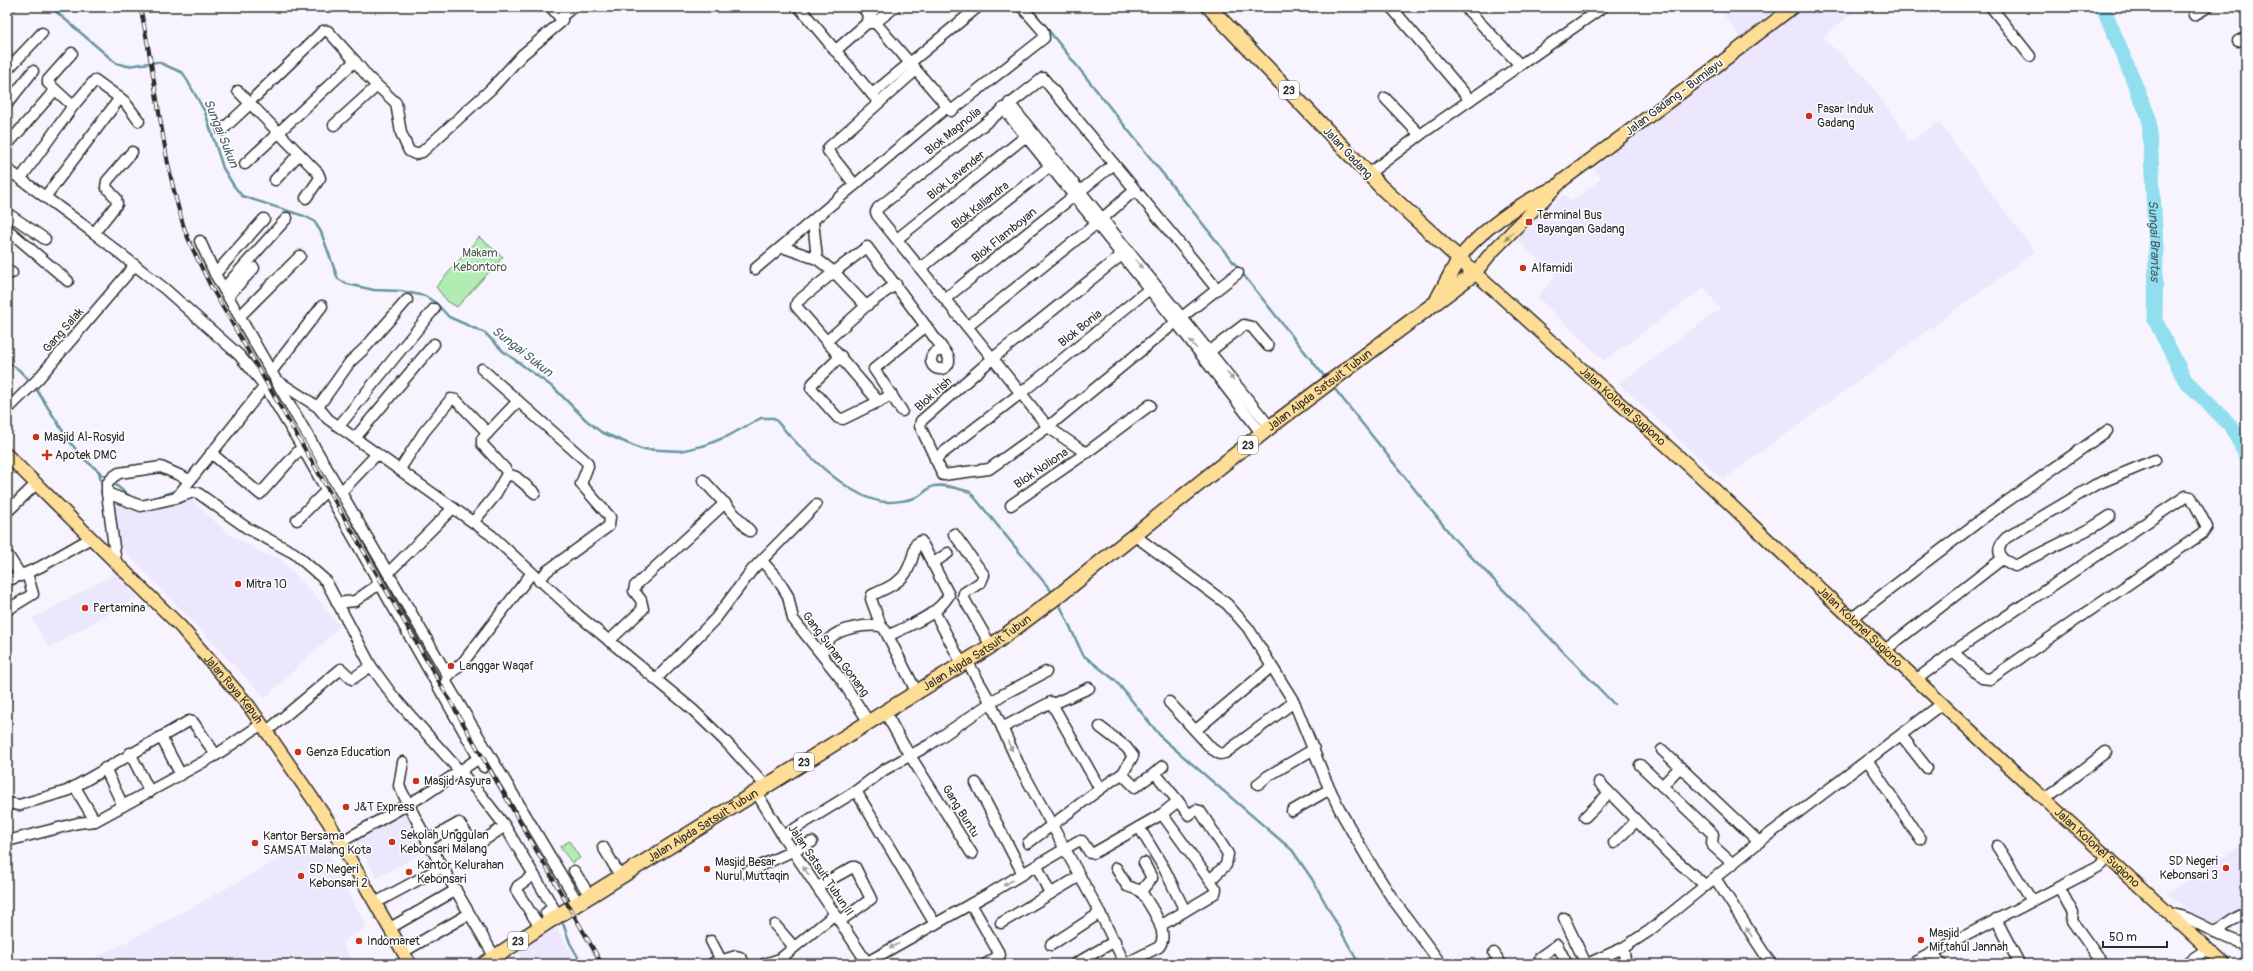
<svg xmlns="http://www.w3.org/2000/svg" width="2253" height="971" font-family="Pangolin,sans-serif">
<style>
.built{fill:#ede7fe}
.green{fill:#b1edb3;stroke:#6e8c6f}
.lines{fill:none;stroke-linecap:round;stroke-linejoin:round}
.stream{stroke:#6896a0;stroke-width:2.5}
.river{stroke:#90deee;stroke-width:15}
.minor-casing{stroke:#2b2b2b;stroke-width:13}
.major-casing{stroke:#2b2b2b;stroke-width:15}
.highway-casing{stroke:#2b2b2b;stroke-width:17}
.minor{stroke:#fff;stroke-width:10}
.major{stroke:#fedd96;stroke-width:12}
.highway{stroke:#fedd96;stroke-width:14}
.rail-casing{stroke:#2b2b2b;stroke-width:4}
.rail{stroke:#fff;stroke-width:2.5;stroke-dasharray:8;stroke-linecap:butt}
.oneway{fill:#948460}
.oneway2{fill:#a0a0a0}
.poi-dot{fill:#c8321e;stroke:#fff;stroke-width:1.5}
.labels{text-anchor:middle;stroke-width:3;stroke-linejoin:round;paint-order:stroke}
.shield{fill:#fff;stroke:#6b6b6b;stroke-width:1}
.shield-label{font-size:11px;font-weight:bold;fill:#2b2b2b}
.street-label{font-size:12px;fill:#2b2b2b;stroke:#fff}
.poi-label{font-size:12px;fill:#2b2b2b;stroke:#fff;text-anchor:start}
.park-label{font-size:12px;fill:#4c5c4d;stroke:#fff}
.water-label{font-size:13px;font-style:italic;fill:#496166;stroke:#fff}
</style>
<rect width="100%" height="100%" fill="#f7f4ff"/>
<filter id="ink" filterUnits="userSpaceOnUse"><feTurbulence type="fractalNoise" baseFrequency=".025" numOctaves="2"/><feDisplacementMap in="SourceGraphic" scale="8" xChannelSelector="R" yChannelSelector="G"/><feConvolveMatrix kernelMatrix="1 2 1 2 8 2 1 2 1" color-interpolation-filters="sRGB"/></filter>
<g filter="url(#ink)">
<g class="built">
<polygon points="1718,7 1789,7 1743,41"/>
<polygon points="1803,7 1859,7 1823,38 1865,77 1904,130 1908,143 1939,122 2035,252 1723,480 1619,384 1720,309 1704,288 1604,361 1537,297 1556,276 1515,238 1564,194 1571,201 1601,179 1594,168"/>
<polygon points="188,496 227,533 267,555 278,557 320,601 340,627 265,698 121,547 112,511 121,502 138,508"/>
<polygon points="114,574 138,597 49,648 32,619"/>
<polygon points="406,806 431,848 377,878 353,837"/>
<polygon points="319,837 367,927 342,942 353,964 84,964 172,918"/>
<polygon points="2246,842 2246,906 2215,928 2194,915 2167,893"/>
<polygon points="556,927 578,964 525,964 517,952"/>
</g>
<g class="green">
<polygon points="479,237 503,257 457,307 447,301 436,287"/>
<polygon points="569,841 580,858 572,863 560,847"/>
</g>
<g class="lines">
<g class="stream">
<path d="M47,7L53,9L116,63L127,66L158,62L183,73L205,112L223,168L234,186L242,196L304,216L314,221L321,232L338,279L347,284L374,290L401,291L425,296L436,303L449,317L485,333L504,352L554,388L586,420L601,432L641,449L681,451L706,445L728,436L761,418H774C797,445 852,504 890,502C897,502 910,500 917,497C923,495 928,487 934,486C946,484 959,489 970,492L1053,593"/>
<polyline points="1030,7 1324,376"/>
<polyline points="7,12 22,7"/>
<polyline points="7,361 19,370 32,383"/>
<polyline points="35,387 69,441 84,459 108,479"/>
<polyline points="1334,388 1455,540 1614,704"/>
<polyline points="99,472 103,490"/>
<polyline points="112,482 132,498"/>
<polyline points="138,500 145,501 178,490"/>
<polyline points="312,562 326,575"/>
<polyline points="1058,601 1083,655 1116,681 1162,738 1292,850 1312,879 1359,964"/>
<polyline points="561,918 570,943 582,964"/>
</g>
<path class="river" id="s1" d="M2103,7L2149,118L2156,248L2155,320L2185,380L2230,425L2246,454"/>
<defs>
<g id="minor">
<polyline points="799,7 876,99"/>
<polyline points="862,7 951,111 1044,38 1043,31 1022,7"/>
<polyline points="1391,7 1470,100"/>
<polyline points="1465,7 1520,65"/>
<polyline points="1991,7 2030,56"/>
<polyline points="2194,15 2208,7"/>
<polyline points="561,17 573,7"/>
<polyline points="867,21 868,15 878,7"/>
<polyline points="2238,41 2246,37"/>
<polyline points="835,51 867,23 875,23 895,7"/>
<polyline points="72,53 48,80 48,83 73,106"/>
<polyline points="7,70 42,33"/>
<polyline points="238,91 318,173 320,178 306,198"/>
<polyline points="872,94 978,7"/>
<polyline points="256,96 323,31 328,31 355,61"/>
<polyline points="1385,98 1420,135"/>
<polyline points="1009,103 1270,427"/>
<polyline points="7,104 33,71"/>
<polyline points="1003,108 1176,322 1262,434"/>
<polyline points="334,125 377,86"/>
<polyline points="222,130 251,103"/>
<polyline points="7,145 55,90"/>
<polyline points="245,164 355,61 368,77 396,103 401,133 409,151 415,154 422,152 491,89 522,55 560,23 562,20 551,7"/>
<polyline points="7,169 94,233 165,289 239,355 265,386 302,447 260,494 211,453"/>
<polyline points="1368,174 1420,135 1603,7"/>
<polyline points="21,178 73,106 95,80 124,101 139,121"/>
<polyline points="275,180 299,154"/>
<polyline points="855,185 828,151 828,148 915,71"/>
<polyline points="45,197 120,98"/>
<polyline points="7,213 45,239"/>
<polyline points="813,221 817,259 834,272 867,247 946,353"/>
<polyline points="7,229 68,281"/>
<polyline points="94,233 117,204 116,198 106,187 107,181 132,152"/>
<polyline points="897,239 1030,133"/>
<polyline points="200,241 215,274 276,380 318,407 328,419 491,535 578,615 693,710 726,742 766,786"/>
<polyline points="782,247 817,259"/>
<polyline points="1128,250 993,358 921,421 920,426 943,475 989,469 1048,427 1182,317 1238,273"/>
<polyline points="921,268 1054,163"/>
<polyline points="755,269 946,108"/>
<polyline points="7,270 12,273"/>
<polyline points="215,274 264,219"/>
<polyline points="224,288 287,218"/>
<polyline points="229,295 254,268"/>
<polyline points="946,298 1114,164"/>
<polyline points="866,306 834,272 797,302 796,306 879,402"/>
<polyline points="241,315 300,256"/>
<polyline points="968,326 1096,224 1135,190"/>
<polyline points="828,340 866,306 896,284"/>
<circle cx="940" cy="360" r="9"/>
<polyline points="1205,355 1244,325 1252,327 1268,346"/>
<polyline points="841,356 813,383 811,388 838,418 843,419 892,395"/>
<polyline points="271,372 322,306"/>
<polyline points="276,381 448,676"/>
<polyline points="518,401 587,462 588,466 581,484 610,517 609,526 547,571 539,581"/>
<polyline points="318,407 350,362 365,348 407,300"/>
<polyline points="7,410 38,379 135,265"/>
<polyline points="902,411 874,369 926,326"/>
<polyline points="339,426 434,309"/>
<polyline points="355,438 434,344"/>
<polyline points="302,447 484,767"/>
<polyline points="1086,453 1048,427 877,215 876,212 878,208 1043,78 1217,289"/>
<polyline points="935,459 1021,393 1153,286"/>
<polyline points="400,469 424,432 451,399 456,400 488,433"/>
<polyline points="507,474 516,477 535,493"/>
<polyline points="703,480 750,531"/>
<polyline points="341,492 377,454"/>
<polyline points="107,493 107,484 113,477 119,473 161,467 190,480"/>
<polyline points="176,498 193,492 198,493 247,528 294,553 326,581 371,666 393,696 481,795 505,826 553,907 546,913 551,920"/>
<polyline points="1011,505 1086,453 1150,405"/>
<polyline points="7,512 37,483"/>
<polyline points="297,520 326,491"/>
<polyline points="474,521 494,497 507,474 506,470 482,444 482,439 518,401 482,369"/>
<polyline points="954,534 984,575 981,582 964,593 963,597 991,646"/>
<polyline points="1134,535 1227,604 1248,628 1294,702 1326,781 1342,814 1376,873 1392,898 1441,964"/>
<polyline points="7,554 21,576"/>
<polyline points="2002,559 2015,566 2093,527 2110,516"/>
<polyline points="762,561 777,578 788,596 793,619 841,679 868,721"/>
<polyline points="116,563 107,493 141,506 176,498 265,386"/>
<polyline points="932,564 948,553"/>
<polyline points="388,573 453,508"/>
<polyline points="531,574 464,661 448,676 446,682 578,903"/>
<polyline points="7,581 40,567 91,538"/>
<polyline points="337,603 355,601 379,584"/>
<polyline points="7,610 33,594 27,573"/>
<polyline points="934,611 962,664"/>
<polyline points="1852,618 1982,519 2107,431"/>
<path d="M881,626L871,599L872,595C903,581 908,578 916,544L921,541L949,595C937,616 909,625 888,636"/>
<polyline points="609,641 643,609 641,600 634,591 635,586 725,503"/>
<path d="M1885,650L2002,559C1997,550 1999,545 2006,538L2095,485L2155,460"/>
<path d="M822,654C824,649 826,643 829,639C840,628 866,624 881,626L885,630L917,693"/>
<polyline points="967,661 991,703 1018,763 1100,913 1125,964"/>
<polyline points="656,679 716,618 752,570 816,505"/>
<polyline points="1917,679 1953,652 2186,496 2191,497 2207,527 2203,533 1990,679 1982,678 1953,652"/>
<polyline points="1169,702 1212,749 1220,754 1225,753 1294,702"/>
<polyline points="1053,704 1089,688"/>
<polyline points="885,712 904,746 972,854"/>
<polyline points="1100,727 1126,747 1133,756 1123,773 1100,789"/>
<polyline points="1002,728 1051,702 1100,789 1028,843"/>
<polyline points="1196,730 1271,667"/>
<polyline points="267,731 341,669 352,679 371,666"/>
<polyline points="1901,735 1927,768"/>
<polyline points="161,737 181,775"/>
<polyline points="1662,750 1759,842"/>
<polyline points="130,753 150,792"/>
<polyline points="1868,761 1920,839"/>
<polyline points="403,762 399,786 430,846 494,956"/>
<polyline points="1640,765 1713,834 1712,843 1713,846 1733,864"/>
<polyline points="1163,766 1155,773 1178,801"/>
<polyline points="105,768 123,806"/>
<polyline points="1122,774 1135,787 1155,773"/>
<polyline points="1599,782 1670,855 1706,886"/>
<polyline points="976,783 1023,874"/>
<polyline points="1258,784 1268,776 1314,749"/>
<polyline points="1662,786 1680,767"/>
<polyline points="75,787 95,821"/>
<polyline points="856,791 935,924"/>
<polyline points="756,792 783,836 868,964"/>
<polyline points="2045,799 2106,752"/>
<polyline points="7,803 19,805 67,791 189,721 193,722 216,755"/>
<polyline points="1292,811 1330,789"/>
<polyline points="1585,817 1609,793"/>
<polyline points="1139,827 1165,870 1185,911"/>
<polyline points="783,836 856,791 884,770 929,745 1002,695 1046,672"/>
<polyline points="7,841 78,823 95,821 216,755 262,724"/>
<polyline points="427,841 459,823 474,844 477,845 505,826"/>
<polyline points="341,842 426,794 479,758"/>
<polyline points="1614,843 1636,821"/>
<polyline points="1997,846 2032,901"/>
<polyline points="603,847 621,877"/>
<path d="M1116,868L1127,886L1141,891C1149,905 1171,932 1159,947L1125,964"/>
<polyline points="574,871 590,896"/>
<polyline points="745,873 812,842"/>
<polyline points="534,875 518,886 516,890 540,927"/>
<polyline points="1715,878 1771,964"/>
<polyline points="817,887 853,867 855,867 871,899 840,921"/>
<polyline points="2059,887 2073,913 2072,921 2103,964"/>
<polyline points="1141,891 1152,878 1144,863"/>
<polyline points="1050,894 1080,876"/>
<polyline points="375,903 442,867"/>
<polyline points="971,904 1000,955 986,964"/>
<path d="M2167,913C2196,917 2218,938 2246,944"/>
<polyline points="1564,918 1586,964"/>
<polyline points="1996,919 2018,961"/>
<polyline points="1001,923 1050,894 1037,866"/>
<polyline points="775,925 794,947"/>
<polyline points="1160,926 1215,893 1216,889 1162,814"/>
<polyline points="390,928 456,890"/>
<polyline points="2215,932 2246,911"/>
<polyline points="711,941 721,960"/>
<polyline points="1051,945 1100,913"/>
<polyline points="1623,948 1626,964"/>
<polyline points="403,952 469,914"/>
<polyline points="1494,953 1501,964"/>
<polyline points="1933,953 1941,964"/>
<polyline points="1540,957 1557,945 1567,964"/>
<polyline points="713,963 736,956 740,957 745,964"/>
<polyline points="764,964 780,959 835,914"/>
<polyline points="864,964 992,892 1078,841 1082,841 1090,853 1094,853 1162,814 1178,801 1189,815 1196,810 1200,811 1228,854 1226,865 1210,880"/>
<polyline points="1075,964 1115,941"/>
<polyline points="1587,964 1623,948 1649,931 1759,842 1943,703"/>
<polyline points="1911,964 2098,867 2108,858"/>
<polyline points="2185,964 2207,949"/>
</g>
<g id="major">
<path id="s2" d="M1793,7L1710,71L1563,180L1491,253L1475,273L1698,474L2004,762L2224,964"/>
<path d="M1459,259C1477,233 1522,201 1551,189"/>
<path id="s3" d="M7,455L180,626L249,706L328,821L410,964"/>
</g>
<g id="highway">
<polyline points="1438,298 1459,259"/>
<path id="s4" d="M484,964L551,920L991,646L1062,593L1270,427L1475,273L1382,188L1209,7"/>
</g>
</defs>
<use href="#minor" class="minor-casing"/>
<use href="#major" class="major-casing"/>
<use href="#highway" class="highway-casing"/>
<use href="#minor" class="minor"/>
<use href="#major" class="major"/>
<use href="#highway" class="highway"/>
<defs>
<path id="rail" d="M140,7C157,79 161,153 183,224C189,245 201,265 210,285L602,964"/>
</defs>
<use href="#rail" class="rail-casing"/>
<use href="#rail" class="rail"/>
</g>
<defs><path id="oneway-solid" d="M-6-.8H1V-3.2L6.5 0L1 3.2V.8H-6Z"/></defs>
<use class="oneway" href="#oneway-solid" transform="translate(1509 236) rotate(136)"/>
<g class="oneway2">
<use href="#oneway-solid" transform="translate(1139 264) rotate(51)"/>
<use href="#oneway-solid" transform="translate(1193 344) rotate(-128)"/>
<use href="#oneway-solid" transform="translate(1230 376) rotate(51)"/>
<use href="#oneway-solid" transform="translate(1010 746) rotate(65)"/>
<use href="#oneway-solid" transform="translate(806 871) rotate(-124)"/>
<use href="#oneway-solid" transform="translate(1008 883) rotate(150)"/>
<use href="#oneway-solid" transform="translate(1749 932) rotate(-124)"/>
<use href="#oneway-solid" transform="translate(894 946) rotate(152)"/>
</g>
</g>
<g class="poi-dot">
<circle cx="1809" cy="116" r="4"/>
<rect x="1525" y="218" width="8" height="8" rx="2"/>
<circle cx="1523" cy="268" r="4"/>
<circle cx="36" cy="437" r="4"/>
<path d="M45 449h4v4h4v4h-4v4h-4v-4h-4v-4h4z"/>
<circle cx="238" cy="584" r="4"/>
<circle cx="85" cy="608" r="4"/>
<circle cx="451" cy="666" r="4"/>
<circle cx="298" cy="752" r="4"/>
<circle cx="416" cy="781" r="4"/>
<circle cx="346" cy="807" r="4"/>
<circle cx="392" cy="842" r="4"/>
<circle cx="255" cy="843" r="4"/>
<circle cx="2226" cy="868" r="4"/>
<circle cx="707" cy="869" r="4"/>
<circle cx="409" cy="872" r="4"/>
<circle cx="301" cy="876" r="4"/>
<circle cx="1921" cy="940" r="4"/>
<circle cx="359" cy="941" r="4"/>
</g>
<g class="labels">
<g class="shield">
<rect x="1279" y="81" width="20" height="18" rx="3"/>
<rect x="1238" y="436" width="20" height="18" rx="3"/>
<rect x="794" y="753" width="20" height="18" rx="3"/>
<rect x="508" y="932" width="20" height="18" rx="3"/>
</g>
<g class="shield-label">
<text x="1289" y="94">23</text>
<text x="1248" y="449">23</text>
<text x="804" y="766">23</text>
<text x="518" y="945">23</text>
</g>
<g class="street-label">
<text transform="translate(1674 97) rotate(-37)" y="4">Jalan Gadang - Bumiayu</text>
<text transform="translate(953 131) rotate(-39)" y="4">Blok Magnolia</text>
<text transform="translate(1348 153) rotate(47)" y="4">Jalan Gadang</text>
<text transform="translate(956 175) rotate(-39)" y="4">Blok Lavender</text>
<text transform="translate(980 205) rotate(-38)" y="4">Blok Kaliandra</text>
<text transform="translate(1004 235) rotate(-39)" y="4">Blok Flamboyan</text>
<text transform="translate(1080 328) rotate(-39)" y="4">Blok Bonia</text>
<text transform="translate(63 330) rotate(-49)" y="4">Gang Salak</text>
<text dy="4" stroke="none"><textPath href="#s4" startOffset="1015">Jalan Aipda Satsuit Tubun</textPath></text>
<text transform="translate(933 394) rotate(-42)" y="4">Blok Irish</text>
<text dy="4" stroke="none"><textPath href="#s2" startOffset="615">Jalan Kolonel Sugiono</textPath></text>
<text transform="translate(1041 468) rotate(-34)" y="4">Blok Noliona</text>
<text dy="4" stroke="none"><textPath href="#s2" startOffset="939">Jalan Kolonel Sugiono</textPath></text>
<text dy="4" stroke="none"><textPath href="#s4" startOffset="583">Jalan Aipda Satsuit Tubun</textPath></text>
<text transform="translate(836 654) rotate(53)" y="4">Gang Sunan Gonang</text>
<text dy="4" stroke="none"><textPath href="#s3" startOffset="326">Jalan Raya Kepuh</textPath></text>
<text transform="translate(961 811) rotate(58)" y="4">Gang Buntu</text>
<text dy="4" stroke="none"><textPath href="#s4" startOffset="259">Jalan Aipda Satsuit Tubun</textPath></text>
<text dy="4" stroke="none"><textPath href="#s2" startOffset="1263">Jalan Kolonel Sugiono</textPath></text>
<text transform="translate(821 870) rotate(56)" y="4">Jalan Satsuit Tubun II</text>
</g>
<g class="poi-label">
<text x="1817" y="113">Pasar Induk<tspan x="1817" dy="14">Gadang</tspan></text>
<text x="1537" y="219">Terminal Bus<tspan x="1537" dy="14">Bayangan Gadang</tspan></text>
<text x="1531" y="272">Alfamidi</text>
<text x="44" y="441">Masjid Al-Rosyid</text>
<text x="55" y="459">Apotek DMC</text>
<text x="246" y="588">Mitra 10</text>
<text x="93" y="612">Pertamina</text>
<text x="459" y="670">Langgar Waqaf</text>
<text x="306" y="756">Genza Education</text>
<text x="424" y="785">Masjid Asyura</text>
<text x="354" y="811">J&amp;T Express</text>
<text x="400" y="839">Sekolah Unggulan<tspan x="400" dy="14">Kebonsari Malang</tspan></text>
<text x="263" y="840">Kantor Bersama<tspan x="263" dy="14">SAMSAT Malang Kota</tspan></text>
<text x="2218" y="865" text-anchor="end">SD Negeri<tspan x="2218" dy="14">Kebonsari 3</tspan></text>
<text x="715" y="866">Masjid Besar<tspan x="715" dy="14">Nurul Muttaqin</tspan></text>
<text x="417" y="869">Kantor Kelurahan<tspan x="417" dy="14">Kebonsari</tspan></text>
<text x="309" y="873">SD Negeri<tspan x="309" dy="14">Kebonsari 2</tspan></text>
<text x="1929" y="937">Masjid<tspan x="1929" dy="14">Miftahul Jannah</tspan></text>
<text x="367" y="945">Indomaret</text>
</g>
<g class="park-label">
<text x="480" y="257">Makam<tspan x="480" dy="14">Kebontoro</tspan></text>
</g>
<g class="water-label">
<text transform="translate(222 133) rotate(68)" y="5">Sungai Sukun</text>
<text dy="5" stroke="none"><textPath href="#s1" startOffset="243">Sungai Brantas</textPath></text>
<text transform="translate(523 351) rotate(38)" y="5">Sungai Sukun</text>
</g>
</g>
<rect width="2253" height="971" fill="none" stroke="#fff" stroke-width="24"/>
<rect x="12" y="12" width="2229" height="947" fill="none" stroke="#2b2b2b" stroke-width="1.5" filter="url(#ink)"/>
<path d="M2103 941v6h64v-6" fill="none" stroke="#2b2b2b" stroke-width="2"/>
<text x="2109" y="941" font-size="12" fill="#2b2b2b" stroke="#ffffff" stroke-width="3" paint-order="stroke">50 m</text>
</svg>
